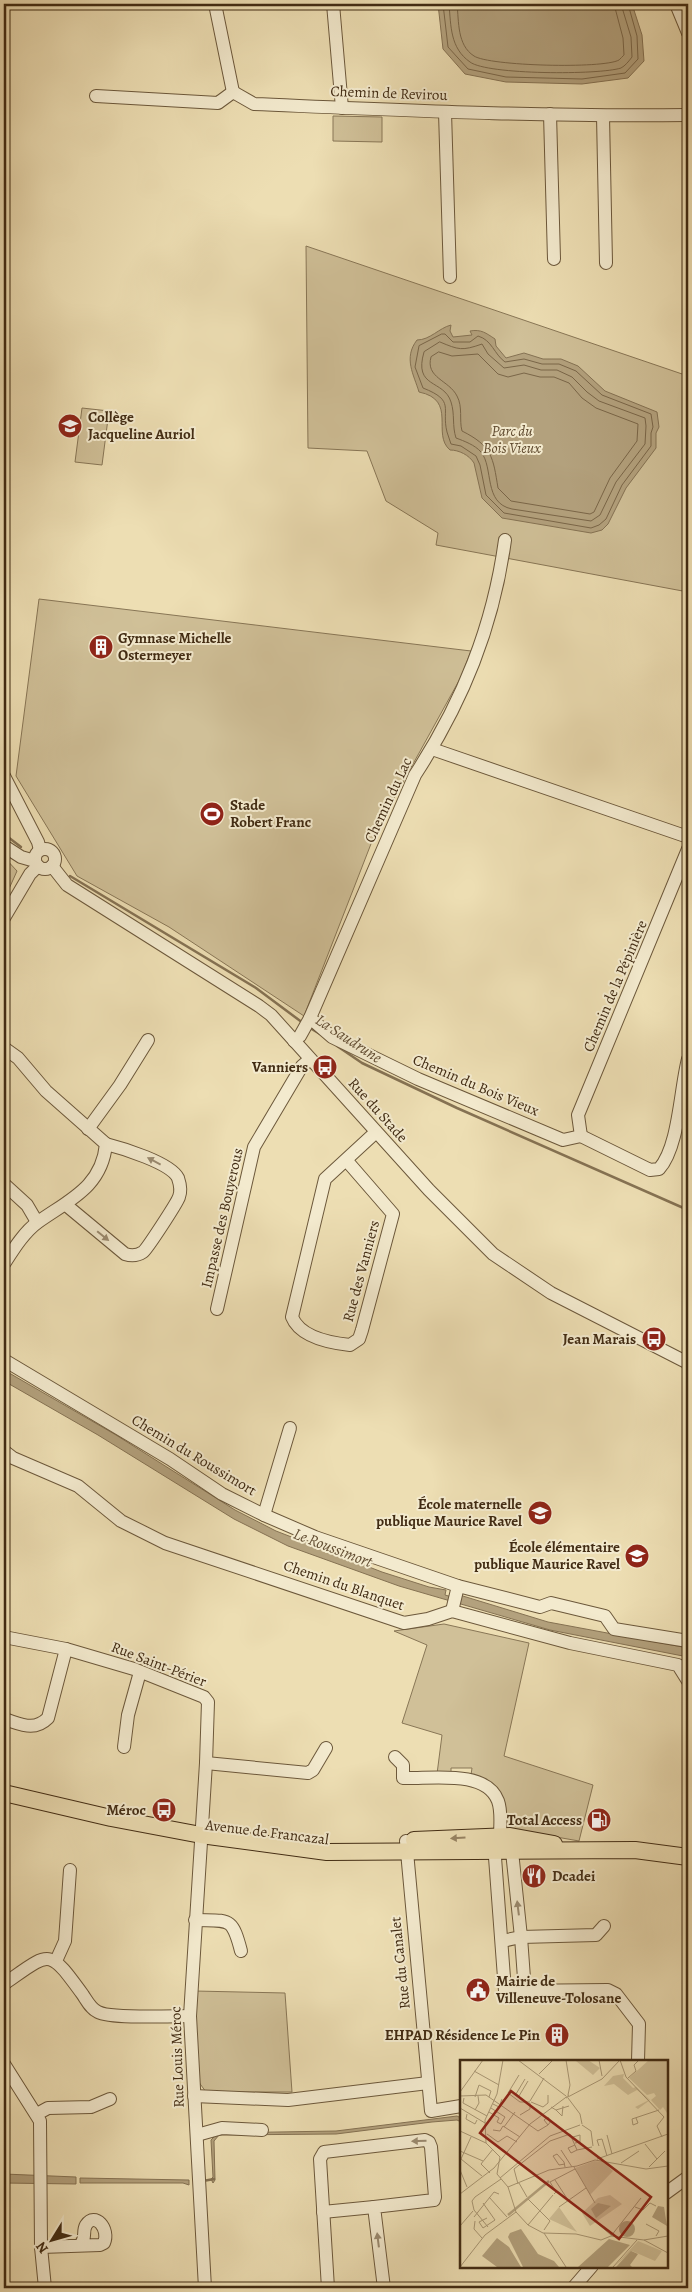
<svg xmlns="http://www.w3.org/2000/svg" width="692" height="2292" font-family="Alegreya,serif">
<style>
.green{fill:#d0c098;stroke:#887656}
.water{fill:#b3a17d;stroke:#857253}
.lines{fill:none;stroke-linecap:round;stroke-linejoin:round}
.shore{stroke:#7a6648;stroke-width:1}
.stream{stroke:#857253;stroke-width:2.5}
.minor-casing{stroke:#6c583b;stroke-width:14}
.major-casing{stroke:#412b13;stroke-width:18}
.minor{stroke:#f3eace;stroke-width:12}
.major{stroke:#eddeb3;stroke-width:16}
.oneway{fill:#9a8a70}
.oneway2{fill:#978463}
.labels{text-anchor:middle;stroke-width:4;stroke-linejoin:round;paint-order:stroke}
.street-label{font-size:15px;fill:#412b13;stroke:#f3eace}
.poi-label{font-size:15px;font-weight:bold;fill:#412b13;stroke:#f3eace;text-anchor:end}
.park-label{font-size:15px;font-style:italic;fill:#5e492e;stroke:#f3eace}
.water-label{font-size:16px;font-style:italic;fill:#634e33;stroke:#f3eace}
.inset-river{fill:none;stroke:#b3a17d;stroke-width:2.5}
.inset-road{fill:none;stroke:#a89673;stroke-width:1}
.view{fill:#8f2418;fill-opacity:0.15;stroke:#8f2418;stroke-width:2.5}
.inset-edge{fill:none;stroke:#412b13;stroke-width:2.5}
</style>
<rect width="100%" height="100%" fill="#eddeb3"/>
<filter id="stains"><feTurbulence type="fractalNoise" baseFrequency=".004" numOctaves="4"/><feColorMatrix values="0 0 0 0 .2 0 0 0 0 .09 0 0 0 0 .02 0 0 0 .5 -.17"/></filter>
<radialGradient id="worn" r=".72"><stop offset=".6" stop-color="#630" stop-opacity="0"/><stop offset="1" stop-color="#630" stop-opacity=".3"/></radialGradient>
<g class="green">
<polygon points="333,116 382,117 382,142 333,141"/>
<polygon points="306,246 688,376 688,592 436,545 438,533 386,501 367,451 308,448"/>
<polygon points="82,408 109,411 102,465 75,462"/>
<polygon points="39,599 471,651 461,677 376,831 304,1016 169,927 77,876 16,776"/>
<polygon points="4,857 17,871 4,900"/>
<polygon points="444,1624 529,1643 504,1756 593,1785 579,1841 511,1829 504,1818 503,1802 471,1775 472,1768 451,1768 451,1774 437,1774 442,1735 402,1723 427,1645 394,1631"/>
<polygon points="195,1991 285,1993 292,2092 206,2092 198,2081"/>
</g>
<g class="water">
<polygon points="438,4 632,4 642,35 644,61 628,78 582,84 506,82 465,74 443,49"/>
<path d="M451,325L450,331L453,337L472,335L470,331C481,329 486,333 495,339L496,346L506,358L524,353L543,359H561L578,366L605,391L657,412L659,427L656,433V448L626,488L608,524L602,530L591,533L502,518L482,498L474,463C469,455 459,450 450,450C431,434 458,400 419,392C414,375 403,358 417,340C430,340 439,328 451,325Z"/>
<polygon points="4,1370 116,1435 235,1510 276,1531 382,1572 429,1587 446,1590 445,1595 452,1597 453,1593 548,1622 688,1648 688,1657 550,1630 399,1586 288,1546 234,1519 98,1435 4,1381"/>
<polygon points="457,2116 461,2118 461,2122 457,2120 432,2122 336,2134 219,2135 214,2141 215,2180 213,2183 211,2179 213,2177 211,2140 218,2133 336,2131"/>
<polygon points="4,2174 76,2177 76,2184 4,2183"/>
<polygon points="80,2178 189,2180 189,2185 183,2183 80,2183"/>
</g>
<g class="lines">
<g class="shore">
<polyline points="443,4 448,47 468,69 506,77 582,79 625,73 638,59 637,36 628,4"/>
<path d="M449,4C451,26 450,48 470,62C487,75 600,75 621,68C625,66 629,61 632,57L631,37L621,4"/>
<path d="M457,4C459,22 457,45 474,56C489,66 603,69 619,60C619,60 624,55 624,55L623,38L614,4"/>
<path d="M442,334H445L453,342H470L478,336C492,340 494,354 505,362L524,359L542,364H559L576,371L602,395L651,414L653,427L651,433V446L622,485L606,519L599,525L591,528L504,513L486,495L480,465L476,456L461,446L451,444C450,440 448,436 447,432C441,408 456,401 423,388L415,367L419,346Z"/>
<path d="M440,342C459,350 462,351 482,344L488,354L504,368L524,365L541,370H557L572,377L587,392L599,401L645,418L646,426L645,444L616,482L600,515L591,521L512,509C483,503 494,468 481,452C475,445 464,441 456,438C452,426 455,414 451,402C444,379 413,389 424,352Z"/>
<path d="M439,352L452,356L478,354L498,374L508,377L524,373L540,377H554L569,383L582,398L596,408L638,424L637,441L610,478L594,512L590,514L511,501L498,488C493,457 492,446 462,431C459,420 463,407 457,396C449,380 425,378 431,357Z"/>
</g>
<g class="stream">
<polyline points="4,834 21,847"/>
<polyline points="70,876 256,988 303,1023"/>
<polyline points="310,1028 320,1034"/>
<polyline points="337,1046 362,1063 457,1108 688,1210"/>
<polyline points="203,2181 214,2179"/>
</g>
<defs>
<g id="minor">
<polyline points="215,4 233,92"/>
<polyline points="333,4 342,108"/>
<polyline points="676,4 688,33"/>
<path d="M96,96L218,103L233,92L254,104C399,110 543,117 688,115"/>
<polyline points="445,112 450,277"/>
<polyline points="550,114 554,259"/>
<polyline points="603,116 606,263"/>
<polyline points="432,749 688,837"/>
<polyline points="4,776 38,842 40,850"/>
<polyline points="4,846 21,857 35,861"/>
<circle cx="45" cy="859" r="10"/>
<polyline points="52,866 67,885 259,1006 271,1015 429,1190 493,1254 551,1293 688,1363"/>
<polyline points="4,918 30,874 38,866"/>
<polyline points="310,1018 332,1037 418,1079 563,1140 581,1136"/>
<path d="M294,1041L300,1036L310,1018L415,775C463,701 493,627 505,540"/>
<path d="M4,1048L18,1058L46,1091L106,1144C102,1187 69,1200 38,1222C24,1232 13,1250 4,1264"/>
<polyline points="88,1129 120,1085 148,1040"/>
<polyline points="581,1136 578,1115 688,849"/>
<path d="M581,1136L650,1170L659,1169C679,1147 680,1090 688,1059"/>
<path d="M347,1161L393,1214L362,1330L359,1339L350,1345C331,1343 300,1337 292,1317L325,1179L376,1132"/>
<polyline points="4,1184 27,1205 37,1222"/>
<path d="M66,1205L125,1254C131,1256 137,1256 143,1252C147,1249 177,1203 179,1197C181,1192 180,1184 178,1178C171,1163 122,1148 106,1144"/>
<polyline points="217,1309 254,1147 302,1066 309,1060"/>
<polyline points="4,1360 170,1459 222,1494 264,1515 315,1537 458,1586 540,1607 551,1603 605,1616 614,1629 688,1641"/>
<polyline points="4,1451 13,1458 78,1486 121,1521 165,1543 404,1623 428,1619 452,1611 570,1643 678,1665 688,1681"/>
<polyline points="264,1515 290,1428"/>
<polyline points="452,1611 458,1586"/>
<polyline points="4,1637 66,1649 134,1669 204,1697 208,1702 206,1763 190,2016 205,2288"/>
<path d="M4,1719C21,1724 34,1732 48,1718L66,1649"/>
<polyline points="124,1747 128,1715 140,1672"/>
<path d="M395,1757L403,1765V1778C431,1779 486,1769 498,1801C502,1812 500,1825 500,1836"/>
<polyline points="206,1763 308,1773 313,1770 326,1748"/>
<polyline points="406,1841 431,2111 461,2106"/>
<polyline points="511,1842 521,1937 525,1992"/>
<polyline points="494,1844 505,1991 608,1990 616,1994 639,2024 638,2061"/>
<path d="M195,1920C229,1921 232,1916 241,1951"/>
<polyline points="502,1941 521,1937 596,1935 604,1926"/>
<polyline points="56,1961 65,1941 70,1870"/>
<path d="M4,1984C51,1951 48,1947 83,1995C87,2001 91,2009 98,2012C111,2019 172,2016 190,2016"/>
<polyline points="4,2064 40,2121 41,2247 45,2288"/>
<polyline points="194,2096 288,2100 428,2083"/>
<polyline points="37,2114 48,2108 91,2107 110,2099"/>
<polyline points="197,2135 222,2128 262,2130"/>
<polyline points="666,2193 688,2177"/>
<polyline points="323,2212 374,2207"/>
<path d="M41,2247L100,2245L104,2243C110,2229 95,2211 86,2225C82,2232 87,2238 80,2245"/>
<polyline points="328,2288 320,2159 324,2152 425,2140 429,2142 431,2147 435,2197 434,2200 374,2207 384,2288"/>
<polyline points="573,2288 592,2266"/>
</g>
<g id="major">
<polyline points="4,1793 111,1818 201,1835 327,1852 635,1850 688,1857"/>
<polyline points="414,1840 510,1836 554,1844"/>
</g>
</defs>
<use href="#minor" class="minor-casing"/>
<use href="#major" class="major-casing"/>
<use href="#minor" class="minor"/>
<use href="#major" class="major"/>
</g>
<defs><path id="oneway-solid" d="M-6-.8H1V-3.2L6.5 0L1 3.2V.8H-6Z" transform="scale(1.25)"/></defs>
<g class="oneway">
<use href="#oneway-solid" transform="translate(154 1161) rotate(-152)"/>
<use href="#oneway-solid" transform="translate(103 1236) rotate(39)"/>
<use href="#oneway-solid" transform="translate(518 1908) rotate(-97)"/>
<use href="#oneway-solid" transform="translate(419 2141) rotate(179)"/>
<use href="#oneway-solid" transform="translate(378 2240) rotate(-97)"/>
</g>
<use class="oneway2" href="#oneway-solid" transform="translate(458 1838) rotate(177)"/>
<defs>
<symbol id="school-disc" viewBox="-11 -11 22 22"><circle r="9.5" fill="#8f2418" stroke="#f3eace"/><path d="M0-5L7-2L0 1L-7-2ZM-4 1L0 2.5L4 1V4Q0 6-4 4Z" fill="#fff"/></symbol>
<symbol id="building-disc" viewBox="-11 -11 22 22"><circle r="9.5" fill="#8f2418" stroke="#f3eace"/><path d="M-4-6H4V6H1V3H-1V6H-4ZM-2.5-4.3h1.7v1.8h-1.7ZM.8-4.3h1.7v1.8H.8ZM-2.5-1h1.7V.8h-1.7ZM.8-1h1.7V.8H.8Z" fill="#fff"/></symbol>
<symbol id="stadium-disc" viewBox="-11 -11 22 22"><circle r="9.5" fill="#8f2418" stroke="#f3eace"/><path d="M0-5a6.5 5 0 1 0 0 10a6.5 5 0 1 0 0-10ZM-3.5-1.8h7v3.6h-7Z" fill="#fff"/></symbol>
<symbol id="bus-disc" viewBox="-11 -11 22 22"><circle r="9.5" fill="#8f2418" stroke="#f3eace"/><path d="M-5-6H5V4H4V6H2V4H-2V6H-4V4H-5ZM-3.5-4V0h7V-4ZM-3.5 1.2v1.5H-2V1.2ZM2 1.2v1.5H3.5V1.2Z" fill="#fff"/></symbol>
<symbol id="fuel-disc" viewBox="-11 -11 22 22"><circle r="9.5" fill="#8f2418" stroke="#f3eace"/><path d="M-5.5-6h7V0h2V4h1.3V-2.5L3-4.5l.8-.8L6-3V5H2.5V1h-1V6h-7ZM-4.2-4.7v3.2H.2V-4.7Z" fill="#fff"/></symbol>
<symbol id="restaurant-disc" viewBox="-11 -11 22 22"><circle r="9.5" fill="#8f2418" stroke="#f3eace"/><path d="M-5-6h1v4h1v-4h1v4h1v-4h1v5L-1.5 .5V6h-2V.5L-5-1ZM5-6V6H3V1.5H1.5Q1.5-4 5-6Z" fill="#fff"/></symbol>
<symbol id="civic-disc" viewBox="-11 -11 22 22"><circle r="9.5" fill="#8f2418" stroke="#f3eace"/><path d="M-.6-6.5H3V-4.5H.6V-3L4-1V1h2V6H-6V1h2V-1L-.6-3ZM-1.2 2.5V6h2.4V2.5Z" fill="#fff"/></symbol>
</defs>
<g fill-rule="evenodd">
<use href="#school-disc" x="56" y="412" width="28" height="28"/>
<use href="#building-disc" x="87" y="633" width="28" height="28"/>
<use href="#stadium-disc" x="198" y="800" width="28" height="28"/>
<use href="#bus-disc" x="311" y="1053" width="28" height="28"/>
<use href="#bus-disc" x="640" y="1325" width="28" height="28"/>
<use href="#school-disc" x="526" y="1499" width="28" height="28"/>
<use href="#school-disc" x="623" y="1542" width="28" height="28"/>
<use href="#bus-disc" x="150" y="1796" width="28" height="28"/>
<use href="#fuel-disc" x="585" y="1806" width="28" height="28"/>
<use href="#restaurant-disc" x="520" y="1862" width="28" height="28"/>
<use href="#civic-disc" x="464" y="1976" width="28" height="28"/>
<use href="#building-disc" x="543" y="2021" width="28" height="28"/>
</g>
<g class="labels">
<g class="street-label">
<text transform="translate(389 93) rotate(2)" y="5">Chemin de Revirou</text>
<text transform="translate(388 800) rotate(-65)" y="5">Chemin du Lac</text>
<text transform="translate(615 986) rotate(-67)" y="5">Chemin de la Pépinière</text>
<text transform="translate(476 1085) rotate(23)" y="5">Chemin du Bois Vieux</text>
<text transform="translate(378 1110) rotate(48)" y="5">Rue du Stade</text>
<text transform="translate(222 1218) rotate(-77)" y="5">Impasse des Bouyerous</text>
<text transform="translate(361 1271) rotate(-75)" y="5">Rue des Vanniers</text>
<text transform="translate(194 1455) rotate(31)" y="5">Chemin du Roussimort</text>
<text transform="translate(344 1585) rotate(19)" y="5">Chemin du Blanquet</text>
<text transform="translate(159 1664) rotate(21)" y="5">Rue Saint-Périer</text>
<text transform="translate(267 1832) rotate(7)" y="5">Avenue de Francazal</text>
<text transform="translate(400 1963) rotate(-96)" y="5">Rue du Canalet</text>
<text transform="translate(177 2057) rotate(-92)" y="5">Rue Louis Méroc</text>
</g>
<g class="poi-label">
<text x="88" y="422" text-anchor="start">Collège<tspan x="88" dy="17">Jacqueline Auriol</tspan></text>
<text x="118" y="643" text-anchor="start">Gymnase Michelle<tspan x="118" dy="17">Ostermeyer</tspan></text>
<text x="230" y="810" text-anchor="start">Stade<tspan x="230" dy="17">Robert Franc</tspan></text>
<text x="308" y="1072">Vanniers</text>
<text x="636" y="1344">Jean Marais</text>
<text x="522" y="1509">École maternelle<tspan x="522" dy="17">publique Maurice Ravel</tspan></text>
<text x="620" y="1552">École élémentaire<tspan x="620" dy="17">publique Maurice Ravel</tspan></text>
<text x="146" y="1815">Méroc</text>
<text x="582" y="1825">Total Access</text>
<text x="552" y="1881" text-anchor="start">Dcadei</text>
<text x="496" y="1986" text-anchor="start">Mairie de<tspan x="496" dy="17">Villeneuve-Tolosane</tspan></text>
<text x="540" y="2040">EHPAD Résidence Le Pin</text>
</g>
<g class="park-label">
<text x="512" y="436">Parc du<tspan x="512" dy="17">Bois Vieux</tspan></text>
</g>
<g class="water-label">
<text transform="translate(349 1038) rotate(33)" y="6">La Saudrune</text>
<text transform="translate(333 1547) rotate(21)" y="6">Le Roussimort</text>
</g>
</g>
<g transform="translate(460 2060)">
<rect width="208" height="208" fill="#eddeb3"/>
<path d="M128,0L140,8L133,15L116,1ZM189,0H207V53L203,47L200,50L191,40L196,36L194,33L187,35L169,18ZM164,14L163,18L173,28L176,27L190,40L178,49L175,47L189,40L177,30L168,35L154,24L144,26L153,16ZM134,101L143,102L153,111L130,135L115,108ZM150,135L162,144L130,166L122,153L138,138ZM99,147L108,160L117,172L89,159ZM178,181L202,191L195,201L172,191L154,207Z" fill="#d0c098"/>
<path d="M138,143L151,146L136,158L131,149ZM198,146L204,147L207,166L192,157ZM159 169a8 8 0 1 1 16 0a8 8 0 1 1-16 0ZM61,169L78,194L94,201L99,207H63L48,177L50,173ZM37,178L49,187L61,207H37L22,196ZM149,179L170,185L148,207H118ZM171,191L178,194L170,205L172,207H156Z" fill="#b3a17d"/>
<path class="inset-river" d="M48,155L89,121"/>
<path class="inset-road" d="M58,0L106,36M106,0L110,25L108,35M139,0L142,16M160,0L166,17L204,57L197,66L202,77M14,11L39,25M79,14L93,0M59,15L48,33L60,42H70M168,18L176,11L174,5L179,0M65,19L56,34L59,36L68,21M0,32L23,0M0,36L26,35L78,71L88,65L91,61L88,57L84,60L88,65M15,37L19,25L31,31L29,37M4,38L3,43L27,56M106,38L142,19L160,0M108,38L120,54L122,64M70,41L84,18M71,42L83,47L88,43V35M33,44L39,47L42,39M91,47L96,50L109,46M0,48L25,63M15,50L19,43L18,36M96,50L102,56L103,46M29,52L39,58L37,62L41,64L45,57L31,48M7,54L6,59L15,64L17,60M60,55L70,49V43M176,58L178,63L173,65L172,59L199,50M122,65L131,71L133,86M44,67L55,52M33,70L40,71L43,66L60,77M0,71L26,83L40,97L37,114L48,127L56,152L68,165L83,173L116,174L141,180L151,176L184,180L208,193M27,74L38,82L47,76L57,82M147,75L152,94M113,77L120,75V82L115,83M26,83L25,60L37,34L43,0M185,84L197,99M115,85L108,88L111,93L117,90M139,86L137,80L142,79L147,96M101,90L112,107M0,91L23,101M1,99L22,116M1,99L11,77M137,99L208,74M161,103L179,91M105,104L99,105L93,96L97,94L104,102L105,107M114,107L135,143M189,107L205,91M0,110L7,127M30,113L21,104L33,89M40,118L90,76L120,65M95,120L108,140M59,123L67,137M58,124L54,109L90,81L110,74L117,90L132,87M48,127L89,110L117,106L135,100L186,109L208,106M0,134L34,108L70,64L109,35M94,134L96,132L90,122L115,109M15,137L12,141L14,150L28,167M15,137L41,119M29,137L47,157M68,139L90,161L84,170M23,143L35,160L23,168L19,162L27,158M99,147L126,128M175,147L183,150L190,143L196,146M14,157L34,132L39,134M15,161L14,169L22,178M137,163L151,175M186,164L199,171L196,176M68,165L93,135M0,166L13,151M84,173L106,207M151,176L181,138M184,180L208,176M0,207L25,175L56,152M153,207L177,180"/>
<path class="view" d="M51,31L191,137L159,179L20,73Z"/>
<rect width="208" height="208" class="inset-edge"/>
</g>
<rect width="692" height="2292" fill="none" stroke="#eddeb3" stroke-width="20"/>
<rect x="5" y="5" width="682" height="2282" fill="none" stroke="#412b13" stroke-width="2.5"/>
<rect x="10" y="10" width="672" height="2272" fill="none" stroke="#412b13"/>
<g transform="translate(52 2240) rotate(233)" stroke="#f3eace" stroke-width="4" paint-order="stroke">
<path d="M0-4L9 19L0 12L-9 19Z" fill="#412b13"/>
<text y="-8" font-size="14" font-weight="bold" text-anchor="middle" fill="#412b13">N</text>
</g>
<rect width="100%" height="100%" filter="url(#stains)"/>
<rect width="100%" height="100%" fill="url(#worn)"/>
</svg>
